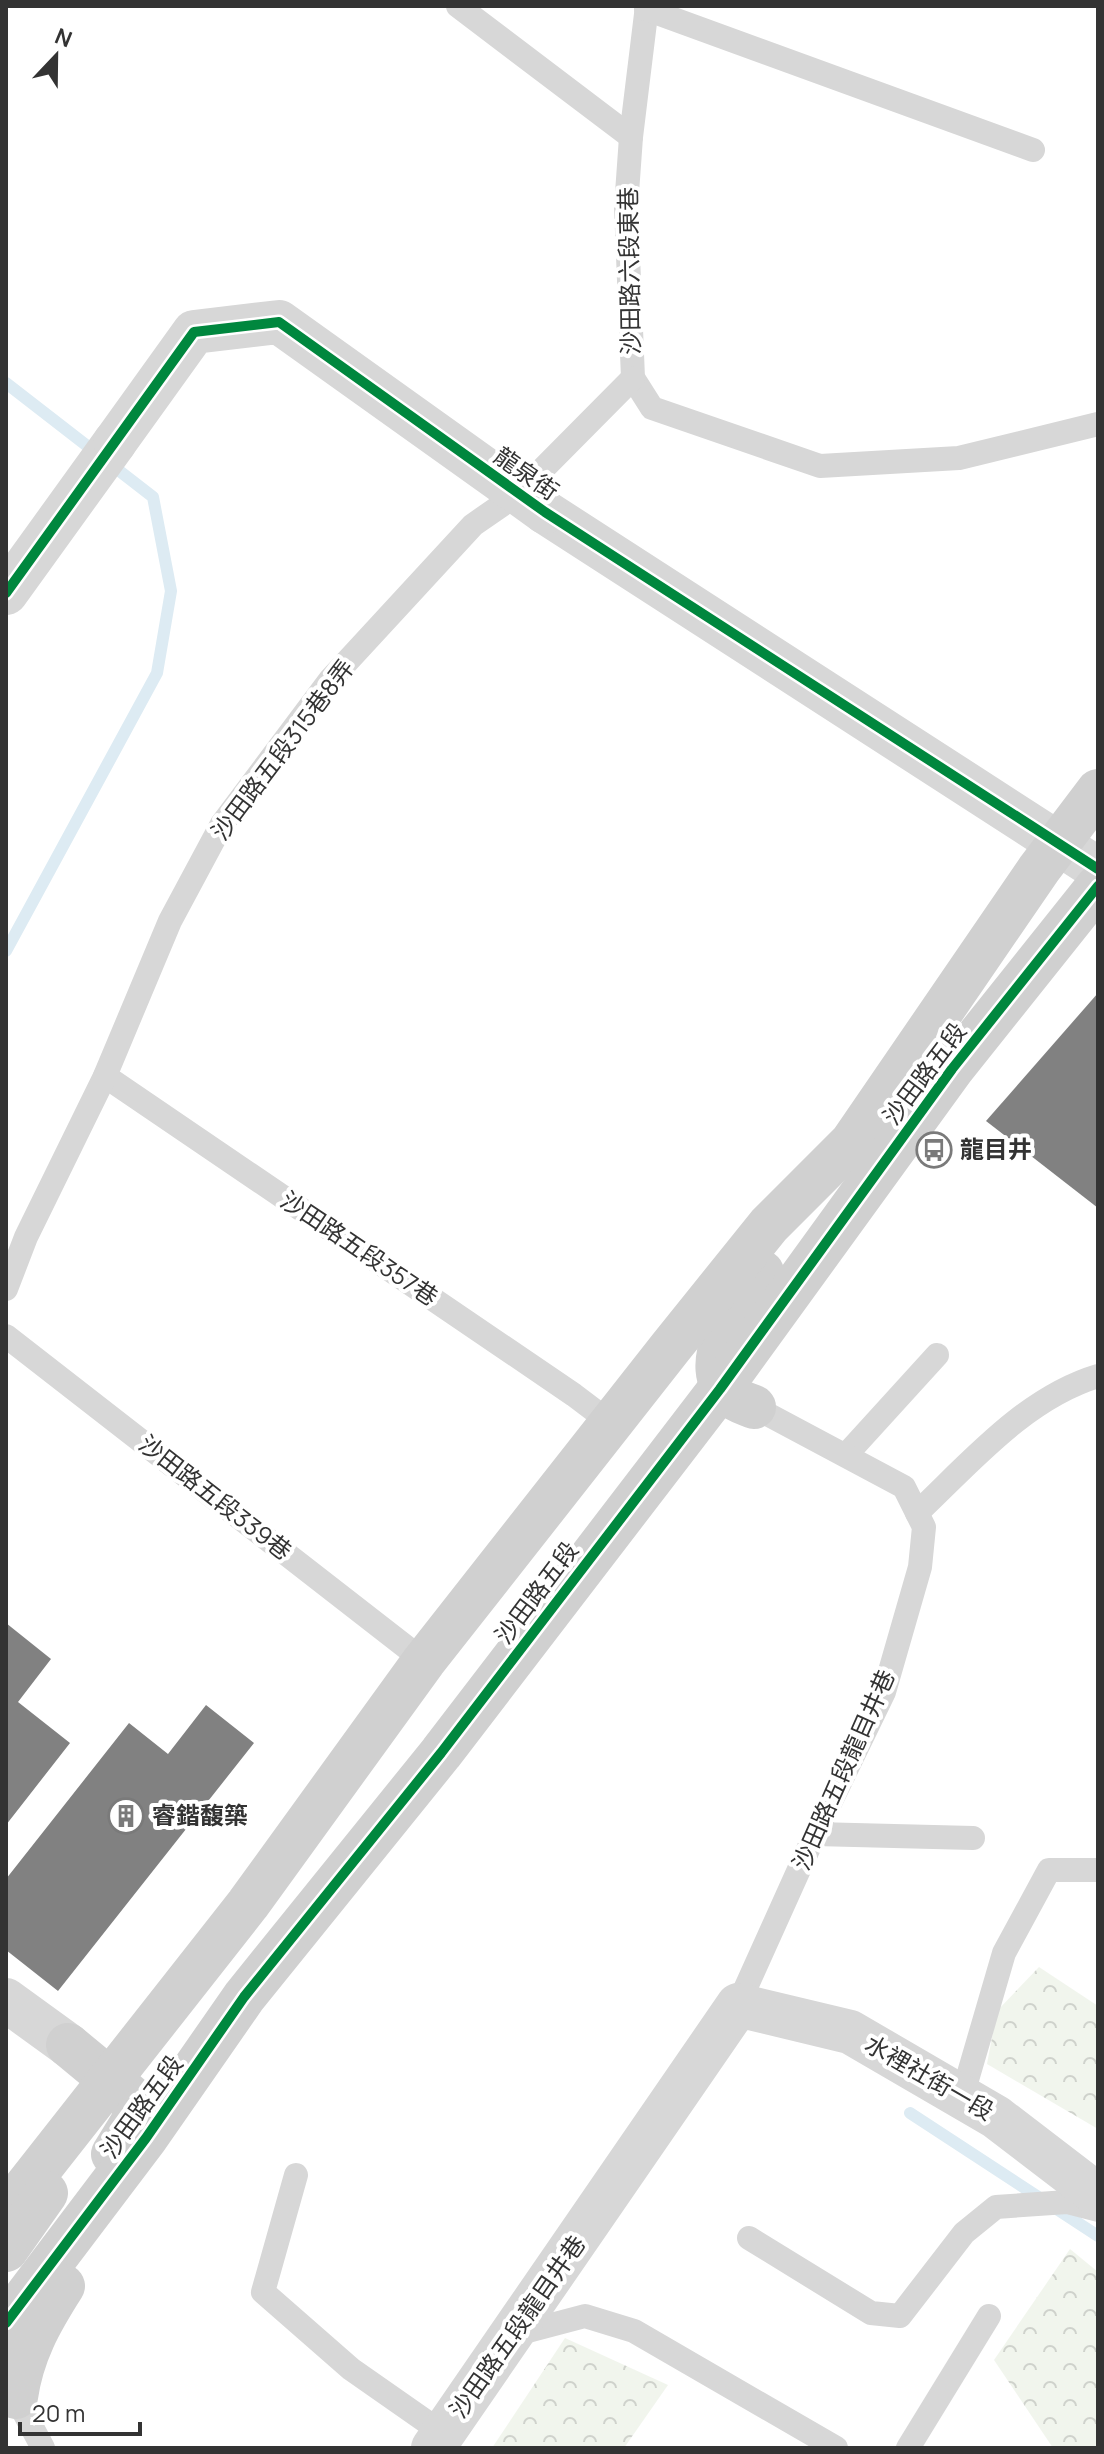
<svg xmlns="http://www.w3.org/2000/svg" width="1104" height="2454" font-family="Manrope,'Noto Sans TC',sans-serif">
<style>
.forest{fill:url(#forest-crowns)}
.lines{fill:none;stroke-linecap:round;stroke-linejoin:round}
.stream{stroke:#ddebf3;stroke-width:12}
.building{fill:#818181}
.lane{stroke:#d7d7d7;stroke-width:24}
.street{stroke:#d7d7d7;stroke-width:44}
.secondary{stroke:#d0d0d0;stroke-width:44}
.street-bridge{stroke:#d7d7d7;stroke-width:44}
.cycleway-casing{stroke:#fff;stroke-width:15}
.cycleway{stroke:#00873e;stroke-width:10}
.labels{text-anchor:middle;stroke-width:8;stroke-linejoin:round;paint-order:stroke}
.street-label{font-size:24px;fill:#333;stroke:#fff}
.poi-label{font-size:24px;font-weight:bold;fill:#333;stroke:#fff;text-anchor:start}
</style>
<defs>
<pattern id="forest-crowns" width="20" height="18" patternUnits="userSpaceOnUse" patternTransform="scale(2)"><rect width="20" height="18" fill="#f1f5ed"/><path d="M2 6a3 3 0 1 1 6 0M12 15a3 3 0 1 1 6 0" fill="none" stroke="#cfd2cc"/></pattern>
</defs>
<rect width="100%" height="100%" fill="#fff"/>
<g class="forest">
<polygon points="1039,1967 1098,2006 1098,2129 987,2064 997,2011"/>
<polygon points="1070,2249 1098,2272 1098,2448 1053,2448 994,2360"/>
<polygon points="565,2338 668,2385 624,2448 492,2448"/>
</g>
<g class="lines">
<g class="stream">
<polyline points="6,383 153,497 171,591 157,673 6,951"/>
<polyline points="910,2113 1098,2236"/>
</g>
</g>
<g class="building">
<polygon points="1098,993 1098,1208 986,1121"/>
<polygon points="6,1623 51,1659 18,1702 70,1743 6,1825"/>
<polygon points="206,1705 254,1743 58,1991 6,1950 6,1879 129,1723 168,1754"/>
</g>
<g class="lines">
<g class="lane">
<polyline points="458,6 631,137"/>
<polyline points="647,6 631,137 626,207 633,378 652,408 820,466 959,458 1098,424"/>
<polyline points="646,9 1033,150"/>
<polyline points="105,1076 574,1395 611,1423"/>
<polyline points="6,1289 26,1237 105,1076 170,921 222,824 330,680 473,525 519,493 633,378"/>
<polyline points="6,1336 424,1661"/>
<polyline points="846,1455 937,1355"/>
<path d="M917,1513C970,1463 1025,1398 1098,1376"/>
<polyline points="815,1834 973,1838"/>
<polyline points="738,2005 815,1834 884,1692 920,1567 924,1527 904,1487 754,1407"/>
<polyline points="962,2097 1004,1953 1049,1870 1098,1870"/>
<polyline points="296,2175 263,2292 351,2369 444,2434"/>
<polyline points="749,2238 871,2313 900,2316 964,2233 996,2207 1067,2202 1098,2210"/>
<polyline points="513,2335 585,2316 634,2331 836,2448"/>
<polyline points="10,2386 43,2448"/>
<polyline points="908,2448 989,2316"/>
</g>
<g class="street">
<polyline points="545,512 1098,869"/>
<polyline points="6,593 115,442"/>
<polyline points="6,2000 68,2045"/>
<polyline points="433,2448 738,2005 850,2032 996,2117 1098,2195"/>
</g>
<g class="secondary">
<path d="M754,1407C747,1404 736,1401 731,1396C694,1365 742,1301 762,1272"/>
<polyline points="68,2045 137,2102 132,2123 113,2154"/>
<polyline points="6,2212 248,1904 424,1661 670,1348 769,1225 852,1142 1039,869 1098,791"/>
<polyline points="6,2250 46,2193"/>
<polyline points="6,2323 146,2138 244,1997 441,1753 720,1389 952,1069 1098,886"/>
<path d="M16,2397C22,2354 40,2322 63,2286"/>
</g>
<polyline class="street-bridge" points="115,442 194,332 279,322 545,512"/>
<defs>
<g id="cycleway">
<polyline points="6,593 194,332 279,322 545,512 1098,869"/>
<polyline points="6,2323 146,2138 244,1997 441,1753 720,1389 952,1069 1098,886"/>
</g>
</defs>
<use href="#cycleway" class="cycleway-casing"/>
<use href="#cycleway" class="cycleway"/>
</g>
<defs>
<symbol id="bus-ring" viewBox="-11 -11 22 22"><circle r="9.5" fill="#fff" stroke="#7a7a7a" stroke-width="1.5"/><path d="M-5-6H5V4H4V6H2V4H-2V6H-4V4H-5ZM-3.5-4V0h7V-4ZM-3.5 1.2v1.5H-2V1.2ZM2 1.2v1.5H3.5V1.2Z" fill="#7a7a7a"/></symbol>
<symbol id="building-ring" viewBox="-11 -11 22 22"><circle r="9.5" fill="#fff" stroke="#7a7a7a" stroke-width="1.5"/><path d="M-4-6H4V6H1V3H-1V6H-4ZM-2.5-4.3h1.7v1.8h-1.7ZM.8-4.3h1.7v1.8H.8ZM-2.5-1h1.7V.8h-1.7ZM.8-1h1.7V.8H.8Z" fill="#7a7a7a"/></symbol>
</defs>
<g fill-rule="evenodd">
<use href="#bus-ring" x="914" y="1130" width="40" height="40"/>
<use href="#building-ring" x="106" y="1796" width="40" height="40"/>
</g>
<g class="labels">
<g class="street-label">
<text transform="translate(630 271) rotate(-91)" y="8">沙田路六段東巷</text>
<text transform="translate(526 474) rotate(35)" y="8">龍泉街</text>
<text transform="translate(283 750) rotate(-53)" y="8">沙田路五段315巷8弄</text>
<text transform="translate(925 1074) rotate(-53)" y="8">沙田路五段</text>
<text transform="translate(359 1249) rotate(34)" y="8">沙田路五段357巷</text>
<text transform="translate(215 1498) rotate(38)" y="8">沙田路五段339巷</text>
<text transform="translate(537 1593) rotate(-53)" y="8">沙田路五段</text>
<text transform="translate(844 1770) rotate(-66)" y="8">沙田路五段龍目井巷</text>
<text transform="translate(929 2078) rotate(30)" y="8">水裡社街一段</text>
<text transform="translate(142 2107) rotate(-54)" y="8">沙田路五段</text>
<text transform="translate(518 2327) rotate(-55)" y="8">沙田路五段龍目井巷</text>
</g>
<g class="poi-label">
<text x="960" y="1158">龍目井</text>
<text x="152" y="1824">睿鍇馥築</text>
</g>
</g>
<rect width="1104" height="2454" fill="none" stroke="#333333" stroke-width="16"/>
<g transform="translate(56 56) rotate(22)" stroke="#ffffff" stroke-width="6" paint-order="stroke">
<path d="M0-6L14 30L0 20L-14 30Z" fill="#333333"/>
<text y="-12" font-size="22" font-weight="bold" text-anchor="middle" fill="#333333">N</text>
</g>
<path d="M20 2422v12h120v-12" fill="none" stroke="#333333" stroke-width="4"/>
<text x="32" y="2422" font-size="24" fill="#333333" stroke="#ffffff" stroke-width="6" paint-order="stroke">20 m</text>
</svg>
